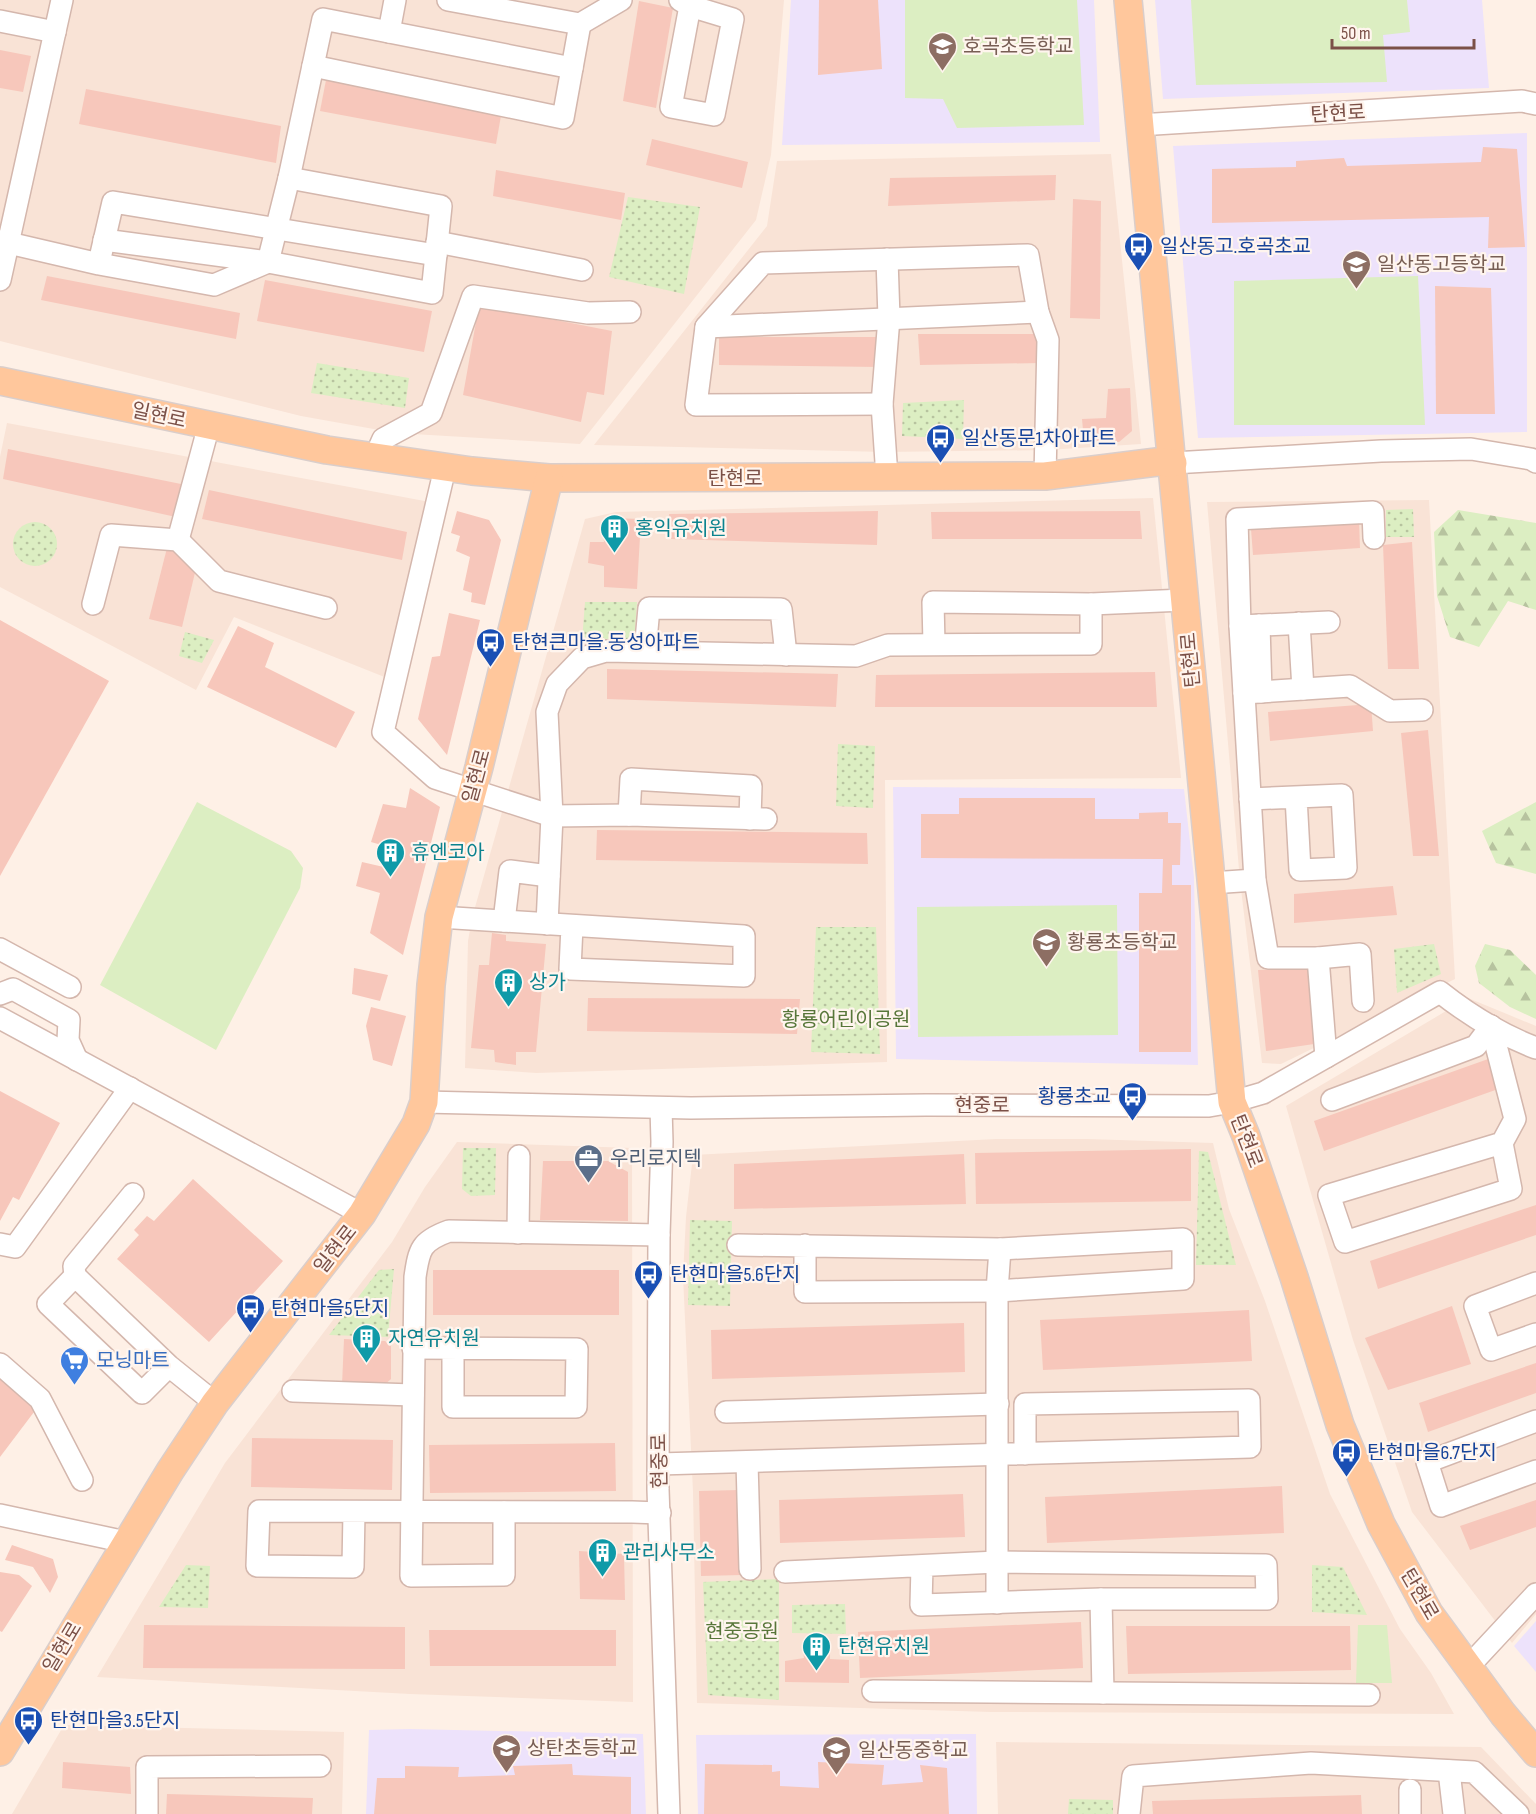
<svg xmlns="http://www.w3.org/2000/svg" width="1536" height="1814" font-family="'Sofia Sans Condensed','Noto Sans KR',sans-serif">
<style>
.residential{fill:#f9e3d6}
.education{fill:#ede2fb}
.green{fill:#dceec2}
.forest{fill:url(#forest-firs)}
.park{fill:url(#park-dots)}
.building{fill:#f7c7bb}
.lines{fill:none;stroke-linecap:round;stroke-linejoin:round}
.minor-casing{stroke:#d4b7ad;stroke-width:24}
.major-casing{stroke:#dacecb;stroke-width:30}
.minor{stroke:#fff;stroke-width:21}
.major{stroke:#ffc79c;stroke-width:27}
.labels{text-anchor:middle;stroke-width:4.5;stroke-linejoin:round;paint-order:stroke}
.education-label{font-size:20px;fill:#785e54;stroke:#fff5ee;text-anchor:start}
.street-label{font-size:20px;fill:#7b5047;stroke:#fff5ee}
.transit-label{font-size:20px;fill:#164399;stroke:#fff5ee;text-anchor:start}
.culture-label{font-size:20px;fill:#0d838f;stroke:#fff5ee;text-anchor:start}
.park-label{font-size:20px;fill:#577639;stroke:#fff5ee}
.service-label{font-size:20px;fill:#4e5e75;stroke:#fff5ee;text-anchor:start}
.shop-label{font-size:20px;fill:#366cbe;stroke:#fff5ee;text-anchor:start}
</style>
<defs>
<pattern id="forest-firs" width="22" height="20" patternUnits="userSpaceOnUse" patternTransform="scale(1.5)"><rect width="22" height="20" fill="#dceec2"/><path d="M5 1l3.5 6h-7zM16 11l3.5 6h-7z" fill="#b7c39f"/></pattern>
<pattern id="park-dots" width="8" height="8" patternUnits="userSpaceOnUse" patternTransform="scale(1.5)"><rect width="8" height="8" fill="#dceec2"/><path d="M2 2h.1M6 6h.1" fill="none" stroke="#b7c39f" stroke-width="1.8" stroke-linecap="round"/></pattern>
</defs>
<rect width="100%" height="100%" fill="#fef0e6"/>
<g class="residential">
<polygon points="0,0 784,0 771,155 756,220 580,444 396,433 301,416 0,341"/>
<polygon points="1111,154 1141,444 1047,450 885,452 594,445 767,226 777,161"/>
<polygon points="7,423 430,502 387,678 234,617 196,690 0,587 0,457"/>
<polygon points="1153,498 1181,778 885,780 887,1062 536,1073 465,1068 468,941 472,918 585,519 616,512"/>
<polygon points="1429,500 1455,979 1281,1064 1262,1063 1240,881 1207,502"/>
<polygon points="1468,998 1536,1026 1536,1614 1512,1643 1412,1512 1353,1340 1286,1106"/>
<polygon points="996,1139 1087,1139 1213,1143 1229,1209 1265,1301 1330,1494 1400,1629 1431,1673 1454,1714 991,1712 697,1703 693,1492 683,1276 686,1217 693,1155"/>
<polygon points="457,1142 632,1148 633,1702 410,1694 97,1677 225,1463 392,1242 425,1187"/>
<polygon points="64,1725 344,1732 342,1814 12,1814"/>
<polygon points="996,1742 1481,1747 1536,1804 1536,1814 998,1814"/>
</g>
<g class="education">
<polygon points="791,0 1094,0 1100,142 782,145"/>
<polygon points="1155,0 1482,0 1489,88 1163,99"/>
<polygon points="1527,133 1527,432 1198,438 1173,146"/>
<polygon points="893,787 1184,789 1194,877 1198,1065 896,1059"/>
<polygon points="1536,1621 1536,1672 1514,1646"/>
<polygon points="410,1729 643,1734 646,1814 366,1814 369,1730"/>
<polygon points="976,1734 977,1814 698,1814 696,1735"/>
</g>
<g class="green">
<polygon points="905,0 1077,0 1084,125 957,128 943,99 905,98"/>
<polygon points="1191,0 1407,0 1410,32 1383,35 1387,82 1196,85"/>
<polygon points="1418,276 1425,425 1234,425 1234,281"/>
<polygon points="197,802 291,851 303,868 300,888 216,1050 100,985"/>
<polygon points="1117,905 1118,1035 918,1037 917,907"/>
<polygon points="1358,1625 1387,1625 1392,1683 1356,1683"/>
</g>
<g class="forest">
<polygon points="1458,510 1536,523 1536,610 1508,601 1479,647 1450,637 1437,596 1434,532"/>
<polygon points="1536,802 1536,874 1496,863 1482,831"/>
<polygon points="1485,944 1510,950 1536,975 1536,1019 1510,1007 1479,983 1475,966"/>
</g>
<g class="park">
<polygon points="628,197 700,207 684,294 609,277"/>
<polygon points="317,363 409,378 405,408 311,393"/>
<polygon points="964,400 963,439 902,436 903,403"/>
<polygon points="1413,509 1414,537 1386,537 1386,510"/>
<circle cx="35" cy="544" r="22"/>
<polygon points="585,602 637,602 634,643 582,641"/>
<polygon points="185,632 214,640 202,663 179,656"/>
<polygon points="838,744 875,746 873,808 836,806"/>
<polygon points="816,927 876,927 880,1054 811,1052"/>
<polygon points="1434,944 1441,974 1397,993 1394,949"/>
<polygon points="463,1148 496,1148 495,1195 471,1196 462,1189"/>
<polygon points="1199,1151 1208,1152 1236,1265 1196,1265"/>
<polygon points="690,1220 732,1221 730,1306 688,1305"/>
<polygon points="394,1269 388,1337 329,1335 379,1270"/>
<polygon points="186,1565 210,1566 208,1608 159,1607"/>
<polygon points="1312,1565 1343,1567 1367,1615 1312,1612"/>
<polygon points="779,1579 779,1700 708,1695 703,1582"/>
<polygon points="845,1604 846,1634 792,1633 792,1605"/>
<polygon points="1069,1799 1113,1800 1113,1814 1068,1814"/>
</g>
<g class="building">
<polygon points="819,0 878,0 882,69 818,75"/>
<polygon points="639,1 673,8 656,108 623,101"/>
<polygon points="0,50 31,56 23,92 0,88"/>
<polygon points="326,80 502,110 496,144 320,111"/>
<polygon points="86,89 281,126 276,163 79,124"/>
<polygon points="652,139 748,162 742,188 646,165"/>
<polygon points="1483,147 1517,149 1525,247 1488,248 1489,217 1212,223 1212,169 1296,167 1296,161 1344,158 1347,166 1481,162"/>
<polygon points="496,170 625,193 621,220 493,196"/>
<polygon points="1056,175 1055,200 888,206 890,178"/>
<polygon points="1073,199 1101,201 1100,319 1070,318"/>
<polygon points="47,276 240,313 236,339 41,300"/>
<polygon points="265,280 432,311 424,352 257,321"/>
<polygon points="1435,286 1491,288 1495,414 1436,414"/>
<polygon points="479,305 612,331 604,395 587,392 581,422 463,395"/>
<polygon points="918,334 1038,334 1040,363 920,365"/>
<polygon points="719,337 878,337 879,367 719,365"/>
<polygon points="1130,388 1132,431 1119,442 1084,441 1082,419 1106,418 1108,389"/>
<polygon points="8,449 181,484 176,517 3,479"/>
<polygon points="209,490 407,532 402,560 202,519"/>
<polygon points="457,511 489,520 501,540 485,605 471,602 472,593 463,590 470,557 456,551 460,536 451,533"/>
<polygon points="878,511 877,545 670,539 669,514"/>
<polygon points="1140,511 1142,539 932,539 931,512"/>
<polygon points="611,518 641,519 637,589 604,587 604,566 588,563 590,542 604,542 603,533 610,531"/>
<polygon points="1359,519 1360,548 1253,555 1251,529"/>
<polygon points="1412,542 1419,669 1388,669 1383,545"/>
<polygon points="167,548 199,556 182,627 149,619"/>
<polygon points="449,613 480,620 447,755 418,719 432,657 440,656"/>
<polygon points="0,620 109,681 0,876"/>
<polygon points="238,626 274,643 265,667 355,712 336,748 207,687"/>
<polygon points="607,669 838,674 836,707 607,699"/>
<polygon points="1155,672 1157,707 875,707 876,675"/>
<polygon points="1371,704 1373,731 1270,741 1268,712"/>
<polygon points="1428,730 1439,856 1413,856 1401,733"/>
<polygon points="410,788 440,807 403,955 370,933 380,893 356,886 362,862 388,868 392,848 371,842 383,804 406,808"/>
<polygon points="959,798 1095,798 1095,819 1139,819 1139,813 1168,812 1168,823 1181,823 1180,865 1172,865 1172,885 1191,885 1191,1052 1139,1052 1139,893 1162,893 1163,859 921,858 921,814 959,814"/>
<polygon points="597,830 867,833 868,864 596,860"/>
<polygon points="1393,886 1397,915 1294,923 1294,894"/>
<polygon points="492,933 506,935 506,941 546,944 536,1052 516,1052 516,1065 495,1062 494,1050 471,1048 479,965 489,965"/>
<polygon points="354,968 388,975 380,1001 352,994"/>
<polygon points="1311,968 1314,1044 1266,1051 1258,970"/>
<polygon points="588,998 800,999 797,1034 587,1031"/>
<polygon points="371,1007 406,1016 392,1066 373,1060 366,1026"/>
<polygon points="1491,1058 1501,1088 1324,1151 1314,1121"/>
<polygon points="0,1091 60,1123 19,1200 13,1197 0,1221"/>
<polygon points="1191,1149 1191,1201 976,1204 975,1153"/>
<polygon points="964,1154 966,1204 734,1209 734,1164"/>
<polygon points="543,1161 608,1161 628,1172 628,1221 540,1220"/>
<polygon points="193,1179 283,1261 209,1342 117,1259 139,1235 134,1230 147,1216 154,1221"/>
<polygon points="1536,1205 1536,1235 1378,1289 1370,1261"/>
<rect x="433" y="1270" width="186" height="45"/>
<polygon points="1452,1306 1471,1364 1388,1390 1365,1338"/>
<polygon points="1249,1310 1252,1361 1043,1370 1040,1320"/>
<polygon points="964,1323 965,1372 712,1379 711,1330"/>
<polygon points="344,1339 385,1341 391,1346 391,1379 383,1386 342,1385"/>
<polygon points="1536,1363 1536,1393 1428,1432 1419,1403"/>
<polygon points="0,1379 37,1408 0,1457"/>
<polygon points="252,1438 393,1440 392,1490 251,1487"/>
<polygon points="615,1443 616,1491 430,1493 429,1445"/>
<polygon points="1282,1486 1284,1533 1047,1543 1045,1497"/>
<polygon points="739,1490 742,1575 701,1576 699,1491"/>
<polygon points="963,1494 965,1537 780,1543 779,1500"/>
<polygon points="1536,1500 1536,1527 1470,1550 1460,1526"/>
<polygon points="12,1545 53,1559 58,1577 50,1593 33,1567 5,1560"/>
<polygon points="579,1551 624,1554 625,1600 580,1599"/>
<polygon points="0,1572 19,1575 32,1586 2,1632 0,1631"/>
<polygon points="1081,1622 1083,1668 860,1678 858,1632"/>
<polygon points="144,1625 405,1627 405,1669 143,1668"/>
<polygon points="1126,1626 1350,1626 1351,1670 1128,1674"/>
<polygon points="429,1630 616,1630 616,1666 430,1666"/>
<polygon points="803,1650 830,1650 830,1659 849,1660 849,1683 785,1682 785,1661 804,1658"/>
<polygon points="63,1762 130,1767 131,1794 62,1788"/>
<polygon points="818,1762 884,1765 882,1785 923,1782 920,1765 947,1768 949,1814 704,1814 705,1764 772,1765 772,1772 780,1771 780,1786 819,1788"/>
<polygon points="572,1764 573,1775 631,1777 631,1814 374,1814 377,1778 405,1778 405,1766 459,1767 458,1777 515,1775 513,1766"/>
<polygon points="167,1794 313,1798 312,1814 166,1814"/>
<polygon points="1361,1795 1362,1814 1153,1814 1152,1801"/>
</g>
<g class="lines">
<defs>
<g id="minor">
<polyline points="448,0 580,24 621,0"/>
<polyline points="680,0 690,6 733,19 714,115 671,107 690,6"/>
<polyline points="0,21 55,32"/>
<polyline points="389,32 395,0"/>
<polyline points="313,66 563,118 580,24"/>
<polyline points="1139,125 1522,101 1536,104"/>
<polyline points="104,240 268,262 432,293 441,206 289,178"/>
<polyline points="0,241 99,264 214,285 268,262 289,178 323,19 572,68"/>
<polyline points="437,242 582,270"/>
<polyline points="101,254 113,202 436,255"/>
<polyline points="0,280 62,0"/>
<polyline points="706,327 1038,312"/>
<polyline points="882,404 696,405 706,327 763,263 1028,255 1038,312 1048,340 1045,476"/>
<polyline points="375,457 383,439 431,413 473,296 588,313 630,312"/>
<polyline points="1173,463 1381,451 1471,449 1531,459 1536,462"/>
<polyline points="445,468 383,732 435,778 552,816 629,815 766,819"/>
<polyline points="887,477 882,404 889,318 887,259"/>
<polyline points="178,540 209,425"/>
<polyline points="93,604 111,535 178,540 219,581 326,608"/>
<polyline points="1299,623 1303,689"/>
<polyline points="1259,625 1261,692"/>
<polyline points="1240,626 1329,622"/>
<polyline points="934,644 933,602 1091,604 1184,600"/>
<polyline points="645,651 649,608 781,609 786,655"/>
<polyline points="1244,693 1350,686 1390,711 1422,710"/>
<polyline points="1250,799 1342,795 1346,868 1300,870 1296,797"/>
<polyline points="629,815 631,779 751,786 750,819"/>
<polyline points="1211,883 1255,880"/>
<polyline points="439,917 744,936 744,976 570,969 572,926"/>
<polyline points="504,921 510,871 549,876"/>
<polyline points="547,924 552,816 547,712 557,684 582,658 606,651 856,656 888,645 1091,644 1091,604"/>
<polyline points="0,949 70,987"/>
<polyline points="1318,958 1326,1057"/>
<polyline points="0,994 13,989 69,1020 68,1040 77,1060"/>
<polyline points="1363,1001 1360,954 1318,958 1268,958 1255,880 1240,626 1237,519 1373,512 1374,538"/>
<polyline points="0,1018 362,1214"/>
<polyline points="1491,1026 1515,1119 1502,1143 1511,1189 1345,1242 1329,1195 1502,1143"/>
<polyline points="1332,1100 1476,1046 1491,1026"/>
<path d="M424,1102L691,1108L926,1105L1209,1106L1232,1102L1263,1093L1440,992C1469,1015 1502,1035 1536,1048"/>
<polyline points="661,1108 662,1142 659,1235 658,1489 669,1814"/>
<polyline points="518,1233 519,1156"/>
<polyline points="0,1244 15,1247 130,1088"/>
<polyline points="738,1245 1000,1249 1183,1239 1183,1279 997,1291 805,1292 805,1245"/>
<polyline points="75,1276 74,1266 133,1194"/>
<polyline points="1536,1283 1475,1306 1491,1350 1536,1334"/>
<polyline points="413,1348 577,1349 576,1407 453,1407 453,1348"/>
<polyline points="0,1364 40,1399 82,1480"/>
<polyline points="169,1366 142,1393 48,1304 75,1276 169,1366 215,1403"/>
<polyline points="293,1391 413,1395"/>
<polyline points="726,1412 998,1404"/>
<polyline points="1536,1421 1427,1462 1441,1506 1536,1471"/>
<polyline points="747,1462 750,1569"/>
<polyline points="659,1464 1250,1447 1249,1400 1025,1404 1025,1454"/>
<polyline points="354,1512 353,1567 257,1566 259,1511 632,1512 660,1513"/>
<path d="M504,1512V1575L411,1576L415,1277C419,1249 421,1241 449,1231L659,1235"/>
<polyline points="0,1515 126,1542"/>
<polyline points="785,1572 997,1562 1266,1565 1267,1599 1101,1599 921,1605 922,1566"/>
<polyline points="1101,1599 1103,1693"/>
<polyline points="997,1603 997,1291 1000,1249"/>
<polyline points="1468,1667 1536,1594"/>
<polyline points="873,1691 1369,1695"/>
<polyline points="1449,1771 1454,1814"/>
<polyline points="1410,1790 1410,1814"/>
<polyline points="147,1814 147,1767 320,1766"/>
<polyline points="1129,1814 1133,1776 1311,1763 1474,1772 1518,1814"/>
</g>
<g id="major">
<polyline points="1128,0 1232,1102 1246,1136 1294,1277 1340,1425 1381,1524 1429,1613 1503,1714 1536,1753"/>
<polyline points="0,381 327,450 472,471 549,478 1045,476 1157,462 1173,463"/>
<polyline points="0,1752 170,1471 215,1403 362,1214 416,1124 424,1102 431,985 439,917 479,767 549,478"/>
</g>
</defs>
<use href="#minor" class="minor-casing"/>
<use href="#major" class="major-casing"/>
<use href="#minor" class="minor"/>
<use href="#major" class="major"/>
</g>
<defs>
<symbol id="school-pin" viewBox="-11 -11 22 30"><path d="M0 17L-7.5 6A9.5 9.5 0 1 1 7.5 6Z" fill="#8d6e63" stroke="#fff5ee"/><path d="M0-5L7-2L0 1L-7-2ZM-4 1L0 2.5L4 1V4Q0 6-4 4Z" fill="#fff"/></symbol>
<symbol id="bus-pin" viewBox="-11 -11 22 30"><path d="M0 17L-7.5 6A9.5 9.5 0 1 1 7.5 6Z" fill="#1a4fb4" stroke="#fff5ee"/><path d="M-5-6H5V4H4V6H2V4H-2V6H-4V4H-5ZM-3.5-4V0h7V-4ZM-3.5 1.2v1.5H-2V1.2ZM2 1.2v1.5H3.5V1.2Z" fill="#fff"/></symbol>
<symbol id="building-pin" viewBox="-11 -11 22 30"><path d="M0 17L-7.5 6A9.5 9.5 0 1 1 7.5 6Z" fill="#0f9aa8" stroke="#fff5ee"/><path d="M-4-6H4V6H1V3H-1V6H-4ZM-2.5-4.3h1.7v1.8h-1.7ZM.8-4.3h1.7v1.8H.8ZM-2.5-1h1.7V.8h-1.7ZM.8-1h1.7V.8H.8Z" fill="#fff"/></symbol>
<symbol id="office-pin" viewBox="-11 -11 22 30"><path d="M0 17L-7.5 6A9.5 9.5 0 1 1 7.5 6Z" fill="#5c6f8a" stroke="#fff5ee"/><path d="M-6-3h4V-5.5h4V-3h4V5H-6ZM-1-4.5V-3h2v-1.5ZM-6 0V1H6V0Z" fill="#fff"/></symbol>
<symbol id="supermarket-pin" viewBox="-11 -11 22 30"><path d="M0 17L-7.5 6A9.5 9.5 0 1 1 7.5 6Z" fill="#3f7fe0" stroke="#fff5ee"/><path d="M-6-5.5h2.5l.6 2H6L4.5 2H-2.5L-4.4-4H-6ZM-1.5 3.2a1.3 1.3 0 1 0 .1 0ZM3 3.2a1.3 1.3 0 1 0 .1 0Z" fill="#fff"/></symbol>
</defs>
<g fill-rule="evenodd">
<use href="#school-pin" x="926" y="30" width="33" height="45"/>
<use href="#bus-pin" x="1122" y="230" width="33" height="45"/>
<use href="#school-pin" x="1340" y="248" width="33" height="45"/>
<use href="#bus-pin" x="924" y="422" width="33" height="45"/>
<use href="#building-pin" x="598" y="512" width="33" height="45"/>
<use href="#bus-pin" x="474" y="626" width="33" height="45"/>
<use href="#building-pin" x="374" y="836" width="33" height="45"/>
<use href="#school-pin" x="1030" y="926" width="33" height="45"/>
<use href="#building-pin" x="492" y="966" width="33" height="45"/>
<use href="#bus-pin" x="1116" y="1080" width="33" height="45"/>
<use href="#office-pin" x="572" y="1142" width="33" height="45"/>
<use href="#bus-pin" x="632" y="1258" width="33" height="45"/>
<use href="#bus-pin" x="234" y="1292" width="33" height="45"/>
<use href="#building-pin" x="350" y="1322" width="33" height="45"/>
<use href="#supermarket-pin" x="58" y="1344" width="33" height="45"/>
<use href="#bus-pin" x="1330" y="1436" width="33" height="45"/>
<use href="#building-pin" x="586" y="1536" width="33" height="45"/>
<use href="#building-pin" x="800" y="1630" width="33" height="45"/>
<use href="#bus-pin" x="12" y="1704" width="33" height="45"/>
<use href="#school-pin" x="490" y="1732" width="33" height="45"/>
<use href="#school-pin" x="820" y="1734" width="33" height="45"/>
</g>
<g class="labels">
<g class="education-label">
<text x="963" y="53">호곡초등학교</text>
<text x="1377" y="271">일산동고등학교</text>
<text x="1067" y="949">황룡초등학교</text>
<text x="527" y="1755">상탄초등학교</text>
<text x="858" y="1757">일산동중학교</text>
</g>
<g class="street-label">
<text transform="translate(1338 113) rotate(-3)" y="7">탄현로</text>
<text transform="translate(159 415) rotate(12)" y="7">일현로</text>
<text x="735" y="485">탄현로</text>
<text transform="translate(1190 660) rotate(-95)" y="7">탄현로</text>
<text transform="translate(476 776) rotate(-75)" y="7">일현로</text>
<text x="982" y="1112">현중로</text>
<text transform="translate(1247 1141) rotate(69)" y="7">탄현로</text>
<text transform="translate(335 1249) rotate(-52)" y="7">일현로</text>
<text transform="translate(659 1461) rotate(-91)" y="7">현중로</text>
<text transform="translate(1420 1594) rotate(60)" y="7">탄현로</text>
<text transform="translate(62 1647) rotate(-59)" y="7">일현로</text>
</g>
<g class="transit-label">
<text x="1160" y="253">일산동고.호곡초교</text>
<text x="962" y="445">일산동문1차아파트</text>
<text x="512" y="649">탄현큰마을.동성아파트</text>
<text x="1111" y="1103" text-anchor="end">황룡초교</text>
<text x="670" y="1281">탄현마을5.6단지</text>
<text x="271" y="1315">탄현마을5단지</text>
<text x="1367" y="1459">탄현마을6.7단지</text>
<text x="50" y="1727">탄현마을3.5단지</text>
</g>
<g class="culture-label">
<text x="635" y="535">홍익유치원</text>
<text x="411" y="859">휴엔코아</text>
<text x="529" y="989">상가</text>
<text x="388" y="1345">자연유치원</text>
<text x="623" y="1559">관리사무소</text>
<text x="838" y="1653">탄현유치원</text>
</g>
<g class="park-label">
<text x="846" y="1026">황룡어린이공원</text>
<text x="742" y="1638">현중공원</text>
</g>
<g class="service-label">
<text x="610" y="1165">우리로지텍</text>
</g>
<g class="shop-label">
<text x="96" y="1367">모닝마트</text>
</g>
</g>
<path d="M1332 39v9h142v-9" fill="none" stroke="#7b5047" stroke-width="3"/>
<text x="1341" y="39" font-size="18" fill="#7b5047" stroke="#fff5ee" stroke-width="4.5" paint-order="stroke">50 m</text>
</svg>
